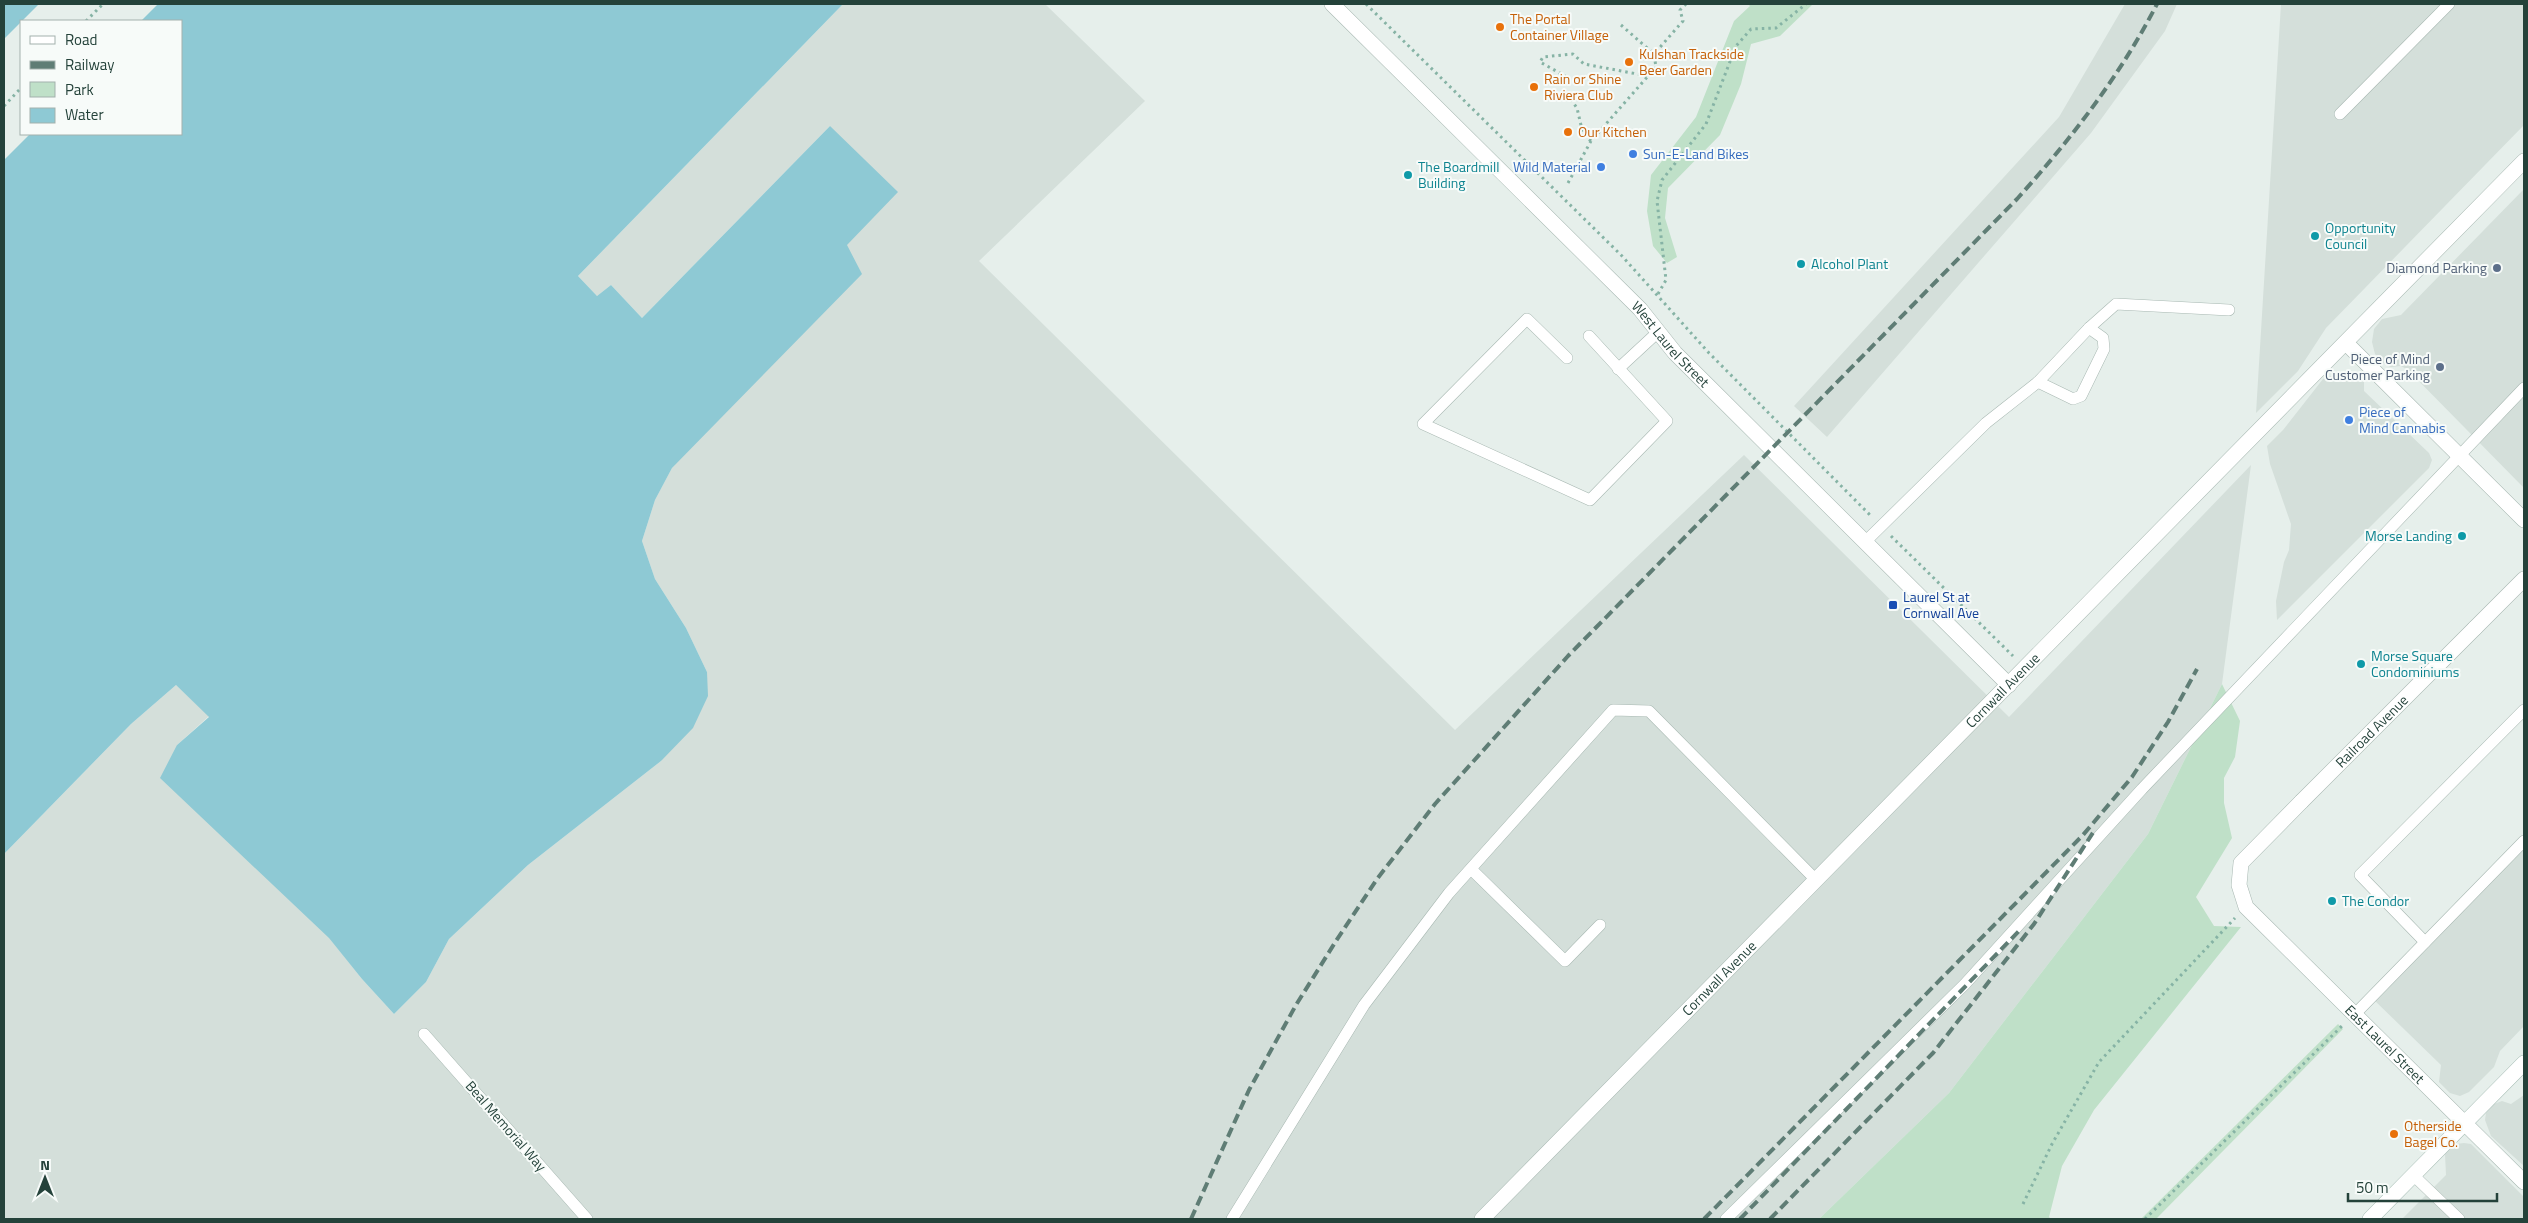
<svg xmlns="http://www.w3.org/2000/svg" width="2528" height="1223" font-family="'Titillium Web',sans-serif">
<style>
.built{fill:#d4dfda}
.green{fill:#bfe0c8}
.water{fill:#8ec9d4}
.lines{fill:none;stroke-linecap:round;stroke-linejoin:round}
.service-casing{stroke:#a8b8b2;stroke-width:12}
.pedestrian-casing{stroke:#a8b8b2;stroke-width:16}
.minor-casing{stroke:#a8b8b2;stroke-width:16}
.tertiary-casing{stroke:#a8b8b2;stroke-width:16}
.secondary-casing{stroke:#a4bbb3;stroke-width:16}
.path{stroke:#86b3a5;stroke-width:3;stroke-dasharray:2.5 4;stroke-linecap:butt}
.service{stroke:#fff;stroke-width:11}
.pedestrian{stroke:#fff;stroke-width:15}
.minor{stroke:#fff;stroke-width:15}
.tertiary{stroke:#fff;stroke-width:15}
.secondary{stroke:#fff;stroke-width:15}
.rail{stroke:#5f7d75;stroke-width:4;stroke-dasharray:10 5;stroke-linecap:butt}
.food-dot{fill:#e8710a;stroke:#f7fbf9;stroke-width:2}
.shop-dot{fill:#3f7fe0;stroke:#f7fbf9;stroke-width:2}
.culture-dot{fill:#0f9aa8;stroke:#f7fbf9;stroke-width:2}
.service-dot{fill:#5c6f8a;stroke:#f7fbf9;stroke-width:2}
.transit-dot{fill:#1a4fb4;stroke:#f7fbf9;stroke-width:2}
.labels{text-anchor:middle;stroke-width:4;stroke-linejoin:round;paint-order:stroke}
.food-label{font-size:14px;fill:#c56008;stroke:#f7fbf9;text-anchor:start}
.shop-label{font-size:14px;fill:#366cbe;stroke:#f7fbf9;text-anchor:start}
.culture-label{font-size:14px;fill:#0d838f;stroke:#f7fbf9;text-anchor:start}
.service-label{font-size:14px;fill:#4e5e75;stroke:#f7fbf9;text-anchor:end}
.street-label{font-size:14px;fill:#24423a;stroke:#f7fbf9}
.transit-label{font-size:14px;fill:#164399;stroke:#f7fbf9;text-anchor:start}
</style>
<rect width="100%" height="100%" fill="#e6efeb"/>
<g class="built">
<polygon points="843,4 1045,4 1145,101 979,261 1455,730 1744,455 2009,717 2251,465 2222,684 2148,834 1949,1093 1819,1219 4,1219 4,854 131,724 176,685 209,716 177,745 362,979 394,1014 426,982 449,939 528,865 661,761 707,672 686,628 655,579 642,541 655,500 672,468 847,245 830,126 642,318 611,285 597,296 578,276"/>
<polygon points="2125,4 2177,4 2165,31 2091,133 1827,437 1794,406 2059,117"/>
<polygon points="2281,4 2524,4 2524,125 2326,328 2298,371 2256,413"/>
<polygon points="2524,189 2524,488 2408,370 2401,366 2391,367 2384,364 2375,354 2372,342 2374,329 2382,319 2401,315"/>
<polygon points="2341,373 2351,373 2360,377 2364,382 2364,391 2429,453 2432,460 2429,468 2277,620 2276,601 2284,562 2289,550 2291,524 2270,464 2267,446 2283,430 2323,379"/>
<polygon points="2524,841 2524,1026 2500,1051 2494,1067 2469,1092 2460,1096 2450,1093 2439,1082 2441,1065 2371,997"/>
<polygon points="2524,1095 2524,1166 2491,1136 2485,1120 2486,1113 2494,1104 2502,1101 2511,1104"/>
<polygon points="2464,1143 2471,1144 2524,1197 2524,1219 2402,1219 2446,1175 2445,1154 2456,1144"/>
</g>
<g class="green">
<polygon points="1748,4 1813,4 1780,36 1751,44 1741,84 1720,135 1668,188 1665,218 1677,257 1667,263 1653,246 1647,211 1651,175 1696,117 1734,21 1750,6"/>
<polygon points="2222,684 2240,721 2235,757 2224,778 2224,803 2232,838 2196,897 2214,926 2241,927 2094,1110 2062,1166 2049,1217 2051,1219 1819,1219 1949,1093 2148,834"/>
<polygon points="2338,1024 2343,1029 2156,1219 2141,1219"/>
</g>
<g class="water">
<polygon points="4,4 39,4 4,39"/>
<polygon points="158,4 843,4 578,276 597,296 611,285 642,318 830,126 898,192 847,245 862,274 672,468 655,500 642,541 655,579 686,628 707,672 708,696 693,728 661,761 528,865 449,939 426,982 394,1014 362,979 329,938 160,778 177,745 209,717 176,685 131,724 4,854 4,160 30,134 181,134 181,21 141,21"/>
</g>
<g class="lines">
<defs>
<g id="service">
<polyline points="2340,114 2449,4"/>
<polyline points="1567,358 1527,319 1423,424 1590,500 1667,421 1589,336"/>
<polyline points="1618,369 1658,332"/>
<polyline points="2038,382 2073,399 2081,396 2104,349 2103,338 2089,328"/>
<polyline points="1865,542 1986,423 2038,382 2089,328 2116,304 2229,310"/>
<polyline points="1471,869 1565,961 1600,925"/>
<polyline points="2425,942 2360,875 2524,710"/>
<polyline points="2355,1014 2524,841"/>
<polyline points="424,1034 587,1219"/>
<polyline points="2413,1175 2459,1219"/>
<polyline points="1232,1219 1364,1005 1449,893 1613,710 1649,711 1816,880"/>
<polyline points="1726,1219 1965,984 2142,789 2524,388"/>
</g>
<g id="pedestrian">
<path id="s1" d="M2301,802L2475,628"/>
</g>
<g id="minor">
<polyline points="2346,343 2524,520"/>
<polyline points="2475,628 2524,579"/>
<path id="s2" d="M2301,802L2241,863L2239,885L2246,907L2524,1182"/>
</g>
<g id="tertiary">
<path id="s3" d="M1332,4L1640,309L1675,353L2009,685"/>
<path id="s4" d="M1482,1219L2524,161"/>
</g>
<polyline id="secondary" points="2370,1219 2524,1063"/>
</defs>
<use href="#service" class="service-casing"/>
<use href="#pedestrian" class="pedestrian-casing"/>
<use href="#minor" class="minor-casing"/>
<use href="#tertiary" class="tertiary-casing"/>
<use href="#secondary" class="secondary-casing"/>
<g class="path">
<polyline points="1366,4 1622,256 1709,353 1871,516"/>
<polyline points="86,21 103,4"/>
<polyline points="1621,25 1654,54"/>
<polyline points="4,106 21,88"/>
<polyline points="1591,141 1583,134 1577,108 1564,90 1565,76 1540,62 1543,57 1573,54 1584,64 1648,76"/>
<polyline points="1568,183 1591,141 1656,67 1654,54 1683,21 1680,10 1686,4"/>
<polyline points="1658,294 1666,280 1657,201 1662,180 1706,124 1736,46 1751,29 1776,28 1806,4"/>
<polyline points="1891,536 2013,656"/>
<polyline points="2023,1204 2052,1144 2099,1062 2235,918"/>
<polyline points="2145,1219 2343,1025"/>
</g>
<use href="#service" class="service"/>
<use href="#pedestrian" class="pedestrian"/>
<use href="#minor" class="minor"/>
<use href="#tertiary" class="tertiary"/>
<use href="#secondary" class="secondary"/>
<g class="rail">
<path d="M1191,1219L1249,1090L1296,1005L1336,941L1377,879L1435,804L1568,656L2017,199C2071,139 2120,76 2157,4"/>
<polyline points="1704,1219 2083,835 2132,777 2168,722 2197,669"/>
<polyline points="1740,1219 2019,931"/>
<polyline points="1770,1219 1933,1053 2034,924 2094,831"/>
</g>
</g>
<g class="food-dot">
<circle cx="1500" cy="27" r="5"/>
<circle cx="1629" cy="62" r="5"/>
<circle cx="1534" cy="87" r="5"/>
<circle cx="1568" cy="132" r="5"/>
<circle cx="2394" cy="1134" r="5"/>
</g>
<g class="shop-dot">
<circle cx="1633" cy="154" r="5"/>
<circle cx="1601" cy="167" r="5"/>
<circle cx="2349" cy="420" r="5"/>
</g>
<g class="culture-dot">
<circle cx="1408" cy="175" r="5"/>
<circle cx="2315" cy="236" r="5"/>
<circle cx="1801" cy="264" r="5"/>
<circle cx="2462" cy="536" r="5"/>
<circle cx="2361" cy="664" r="5"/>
<circle cx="2332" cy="901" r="5"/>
</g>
<g class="service-dot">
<circle cx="2497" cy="268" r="5"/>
<circle cx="2440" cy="367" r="5"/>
</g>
<rect class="transit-dot" x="1888" y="600" width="10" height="10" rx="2.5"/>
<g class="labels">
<g class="food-label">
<text x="1510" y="24">The Portal<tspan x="1510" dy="16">Container Village</tspan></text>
<text x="1639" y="59">Kulshan Trackside<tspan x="1639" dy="16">Beer Garden</tspan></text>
<text x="1544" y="84">Rain or Shine<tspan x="1544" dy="16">Riviera Club</tspan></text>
<text x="1578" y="137">Our Kitchen</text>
<text x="2404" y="1131">Otherside<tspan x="2404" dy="16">Bagel Co.</tspan></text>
</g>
<g class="shop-label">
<text x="1643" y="159">Sun-E-Land Bikes</text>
<text x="1591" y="172" text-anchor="end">Wild Material</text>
<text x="2359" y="417">Piece of<tspan x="2359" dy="16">Mind Cannabis</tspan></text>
</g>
<g class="culture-label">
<text x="1418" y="172">The Boardmill<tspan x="1418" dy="16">Building</tspan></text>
<text x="2325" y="233">Opportunity<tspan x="2325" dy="16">Council</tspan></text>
<text x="1811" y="269">Alcohol Plant</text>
<text x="2452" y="541" text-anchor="end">Morse Landing</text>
<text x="2371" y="661">Morse Square<tspan x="2371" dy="16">Condominiums</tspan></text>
<text x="2342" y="906">The Condor</text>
</g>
<g class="service-label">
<text x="2487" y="273">Diamond Parking</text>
<text x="2430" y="364">Piece of Mind<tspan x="2430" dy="16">Customer Parking</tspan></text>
</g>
<g class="street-label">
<text dy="5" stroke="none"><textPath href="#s3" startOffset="480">West Laurel Street</textPath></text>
<text dy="5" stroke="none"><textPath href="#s4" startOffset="742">Cornwall Avenue</textPath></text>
<text dy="5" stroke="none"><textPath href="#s1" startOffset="100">Railroad Avenue</textPath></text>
<text dy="5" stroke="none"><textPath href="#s4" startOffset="338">Cornwall Avenue</textPath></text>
<text dy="5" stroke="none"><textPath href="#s2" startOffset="326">East Laurel Street</textPath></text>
<text transform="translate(506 1126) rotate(49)" y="5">Beal Memorial Way</text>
</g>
<g class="transit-label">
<text x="1903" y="602">Laurel St at<tspan x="1903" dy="16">Cornwall Ave</tspan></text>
</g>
</g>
<rect width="2528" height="1223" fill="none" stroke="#24423a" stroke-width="10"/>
<rect x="20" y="20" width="162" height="115" fill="#f7fbf9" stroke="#a3b1ad"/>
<rect x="30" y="36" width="25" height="8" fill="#ffffff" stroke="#a3b1ad"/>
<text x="65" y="45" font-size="15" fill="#24423a">Road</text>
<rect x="30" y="61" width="25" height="8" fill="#5f7d75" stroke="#a3b1ad"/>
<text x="65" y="70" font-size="15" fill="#24423a">Railway</text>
<rect x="30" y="82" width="25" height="15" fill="#bfe0c8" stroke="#a3b1ad"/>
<text x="65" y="95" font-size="15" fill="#24423a">Park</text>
<rect x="30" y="108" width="25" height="15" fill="#8ec9d4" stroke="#a3b1ad"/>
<text x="65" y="120" font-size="15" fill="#24423a">Water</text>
<g transform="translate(45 1178)" stroke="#f7fbf9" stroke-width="4" paint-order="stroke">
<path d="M0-4L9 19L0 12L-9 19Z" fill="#24423a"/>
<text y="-8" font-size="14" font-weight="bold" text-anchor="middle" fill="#24423a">N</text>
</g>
<path d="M2348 1193v8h149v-8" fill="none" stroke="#24423a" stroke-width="2.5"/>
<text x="2356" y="1193" font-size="15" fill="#24423a" stroke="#f7fbf9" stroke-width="4" paint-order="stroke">50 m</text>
</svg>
